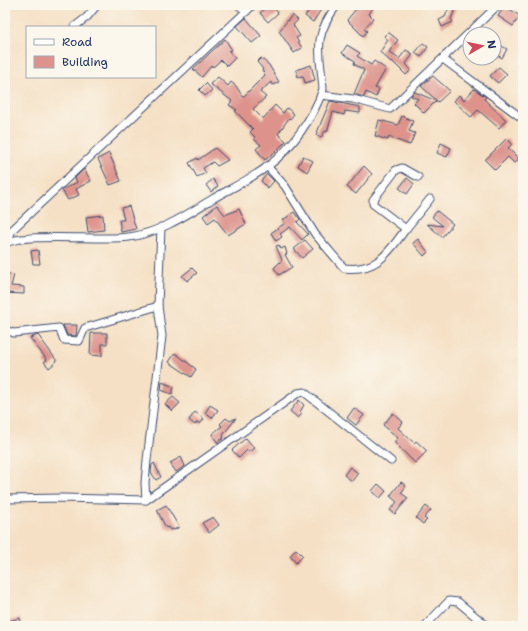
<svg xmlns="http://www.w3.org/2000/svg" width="528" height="631" font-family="'Shantell Sans',sans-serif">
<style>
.building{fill:#dd938c}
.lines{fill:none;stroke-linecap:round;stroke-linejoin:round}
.minor-casing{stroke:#3c4a6d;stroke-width:9}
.minor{stroke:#fff;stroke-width:7}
</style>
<rect width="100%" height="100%" fill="#fbf7ec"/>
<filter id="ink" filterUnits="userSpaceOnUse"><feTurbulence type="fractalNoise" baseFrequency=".025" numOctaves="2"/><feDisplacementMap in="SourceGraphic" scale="8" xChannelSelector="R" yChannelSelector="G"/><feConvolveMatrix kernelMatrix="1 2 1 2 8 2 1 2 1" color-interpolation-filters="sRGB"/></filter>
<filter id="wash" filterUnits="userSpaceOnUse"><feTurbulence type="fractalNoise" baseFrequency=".012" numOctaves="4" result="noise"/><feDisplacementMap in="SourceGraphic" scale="16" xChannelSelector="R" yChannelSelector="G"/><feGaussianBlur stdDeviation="0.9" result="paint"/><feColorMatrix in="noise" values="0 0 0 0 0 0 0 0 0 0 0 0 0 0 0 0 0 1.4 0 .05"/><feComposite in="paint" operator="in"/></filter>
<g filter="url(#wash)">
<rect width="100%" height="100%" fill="#f5e0c5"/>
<g id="blocks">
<g class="building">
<polygon points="269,5 279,5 275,9 278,13 268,22 260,13"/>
<polygon points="312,5 324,5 313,22 305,16"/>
<polygon points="350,5 369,5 373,8 369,14 373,18 364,29 367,31 363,36 347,20 356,9"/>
<polygon points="450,5 457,5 451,19 453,22 442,27 439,20 445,17"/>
<polygon points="505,6 520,16 513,26 498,16"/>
<polygon points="292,15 298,20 293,25 300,36 296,38 302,48 294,53 279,31"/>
<polygon points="246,18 261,36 252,43 237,26"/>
<polygon points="388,32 398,40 389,52 399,59 406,50 413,54 406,64 411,70 406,75 392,61 391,62 380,52 388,40 384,36"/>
<polygon points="225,39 232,50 229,51 235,58 227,66 221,60 213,67 212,65 202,77 193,69"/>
<polygon points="423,43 428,47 421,57 415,53"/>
<polygon points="496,43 507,49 502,58 494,53"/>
<polygon points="347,45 360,53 357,56 371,65 374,61 386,69 375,88 379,89 376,97 366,92 364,97 354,94 364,70 354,64 355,61 342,53"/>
<polygon points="261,58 269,65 279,82 273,85 271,82 260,92 266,97 253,109 263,119 275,105 283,113 287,108 294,114 290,119 289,118 278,134 286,141 276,151 265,160 256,149 261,145 254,139 255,137 250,132 253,129 235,111 237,110 229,105 232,101 210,84 218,77 228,86 231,82 236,86 243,97 265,75 262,70 263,69 257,62"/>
<polygon points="311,65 315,80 305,83 303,76 298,77 296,70"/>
<polygon points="499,67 507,74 498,83 490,76"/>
<polygon points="433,76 450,91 438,102 421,86"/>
<polygon points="206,83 212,90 205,96 199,90"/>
<polygon points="474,89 486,97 484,99 506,120 499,128 478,110 471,117 454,101 459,95 464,100"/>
<polygon points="415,92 436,101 424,113 414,103 418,99 411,96"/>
<polygon points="330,101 360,107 360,113 345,111 344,115 333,112 327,132 325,131 321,138 316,135"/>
<polygon points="402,116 413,121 409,131 415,133 410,145 389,137 388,140 375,136 379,120 398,125"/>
<polygon points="507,138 512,144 508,148 519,159 514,163 508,157 495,170 485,160"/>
<polygon points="441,143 451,148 447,157 437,153"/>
<polygon points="215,148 228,160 217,166 213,162 203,168 206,173 197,177 189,163 197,158 198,160"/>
<polygon points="109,153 121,181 110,185 98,159"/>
<polygon points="303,156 313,161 307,172 298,166"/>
<polygon points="364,166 372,174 356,194 347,187"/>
<polygon points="84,169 91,181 76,189 79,195 68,200 62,190 77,182 75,178"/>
<polygon points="267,174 274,181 268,188 261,181"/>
<polygon points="407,178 414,184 407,194 399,188"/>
<polygon points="213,179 218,186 211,192 206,185"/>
<polygon points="217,205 225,215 239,209 246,224 228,235 215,218 208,223 203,216"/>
<polygon points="129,206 136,229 121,232 119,220 124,220 121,208"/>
<polygon points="437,211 453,224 442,237 427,224 443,226 432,217"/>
<polygon points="294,212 300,219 297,222 308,234 302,240 290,227 280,234 282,237 276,241 271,233 285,223 283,220"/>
<polygon points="103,215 104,230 88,232 86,217"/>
<polygon points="418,239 428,252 424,256 413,243"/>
<polygon points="305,240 313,249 302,258 294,249"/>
<polygon points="279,245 281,249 285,247 287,254 285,255 292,267 279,275 274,268 282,260 276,246"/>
<polygon points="38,250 40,264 33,264 31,251"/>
<polygon points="192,268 197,273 187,281 182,276"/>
<polygon points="5,273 14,275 11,286 24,287 24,294 5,293"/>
<polygon points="63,325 77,325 76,336 67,335"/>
<polygon points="91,333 107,333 107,344 102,344 102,356 90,355"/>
<polygon points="38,335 57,361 49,368 44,362 47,360 30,338"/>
<polygon points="175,353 196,369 191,377 169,362"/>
<polygon points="162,382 174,387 172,394 161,390"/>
<polygon points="173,397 180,403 172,411 165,404"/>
<polygon points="299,400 304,405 300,412 302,414 298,418 290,411"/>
<polygon points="210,405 218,410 212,418 205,413"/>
<polygon points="354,408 364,415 356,425 347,418"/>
<polygon points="195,412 204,419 200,424 197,422 195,425 189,420"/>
<polygon points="393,413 403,422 398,428 414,443 416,441 427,451 415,463 394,442 398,438 383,425"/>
<polygon points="226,418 230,421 236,418 223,435 224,438 217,442 212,434 222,426 220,424"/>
<polygon points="246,438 254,448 249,452 247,450 239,458 232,450"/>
<polygon points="181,457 185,466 176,472 170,463"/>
<polygon points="154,463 161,477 156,480 151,472 152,465"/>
<polygon points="350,467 358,473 352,481 344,475"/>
<polygon points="401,482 406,486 401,493 408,498 395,514 390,510 397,502 390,496"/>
<polygon points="378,484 386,491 380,498 372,491"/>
<polygon points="166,505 179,527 174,530 173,529 170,530 168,527 166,528 157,510"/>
<polygon points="426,506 431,510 424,518 427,520 423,524 416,518"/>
<polygon points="213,517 219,525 209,533 202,523"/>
<polygon points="296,549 303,556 296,563 290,556"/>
<polygon points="20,618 22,626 5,626 5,622"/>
</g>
</g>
</g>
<g filter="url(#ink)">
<use href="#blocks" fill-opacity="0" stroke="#3c4a6d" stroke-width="1"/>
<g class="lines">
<defs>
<g id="minor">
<polyline points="238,5 247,11"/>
<polyline points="74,27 87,17 97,5"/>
<polyline points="443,59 523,119"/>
<polyline points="321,95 353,99 390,109 498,5"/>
<path d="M267,166L285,186L315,234L344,268C377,272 388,253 405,230C413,220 422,209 430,199"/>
<polyline points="406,229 373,204 373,200 396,170 402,168 418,177"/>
<polyline points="7,243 12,230 253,5"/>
<path d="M5,244C21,232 104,241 129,237C160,233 188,214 214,198C232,188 250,179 267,167C291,149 314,117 323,89C320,51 312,38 337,5"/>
<polyline points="5,330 14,333 59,328 64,340 79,341 85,328 158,306"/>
<polyline points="5,499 62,498 146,500 298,393 304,392 391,461"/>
<polyline points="146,500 145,483 147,460 162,336 158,306 161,227"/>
<polyline points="425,626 449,601 458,602 487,626"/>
</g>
</defs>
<use href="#minor" class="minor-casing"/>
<use href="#minor" class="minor"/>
</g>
</g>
<rect width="528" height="631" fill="none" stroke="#fbf7ec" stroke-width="20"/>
<rect x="26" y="26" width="130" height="52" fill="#fbf7ec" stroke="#a1a7b3"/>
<rect x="34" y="39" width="20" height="6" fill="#ffffff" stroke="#a1a7b3"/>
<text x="62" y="46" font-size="12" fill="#1b2f5e">Road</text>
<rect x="34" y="56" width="20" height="12" fill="#dd938c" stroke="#a1a7b3"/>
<text x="62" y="66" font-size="12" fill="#1b2f5e">Building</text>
<g transform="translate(482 46) rotate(81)"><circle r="19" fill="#fbf7ec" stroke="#a1a7b3"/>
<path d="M0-3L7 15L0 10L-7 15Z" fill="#d1495b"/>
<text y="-6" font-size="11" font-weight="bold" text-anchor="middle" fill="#1b2f5e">N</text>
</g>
</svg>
